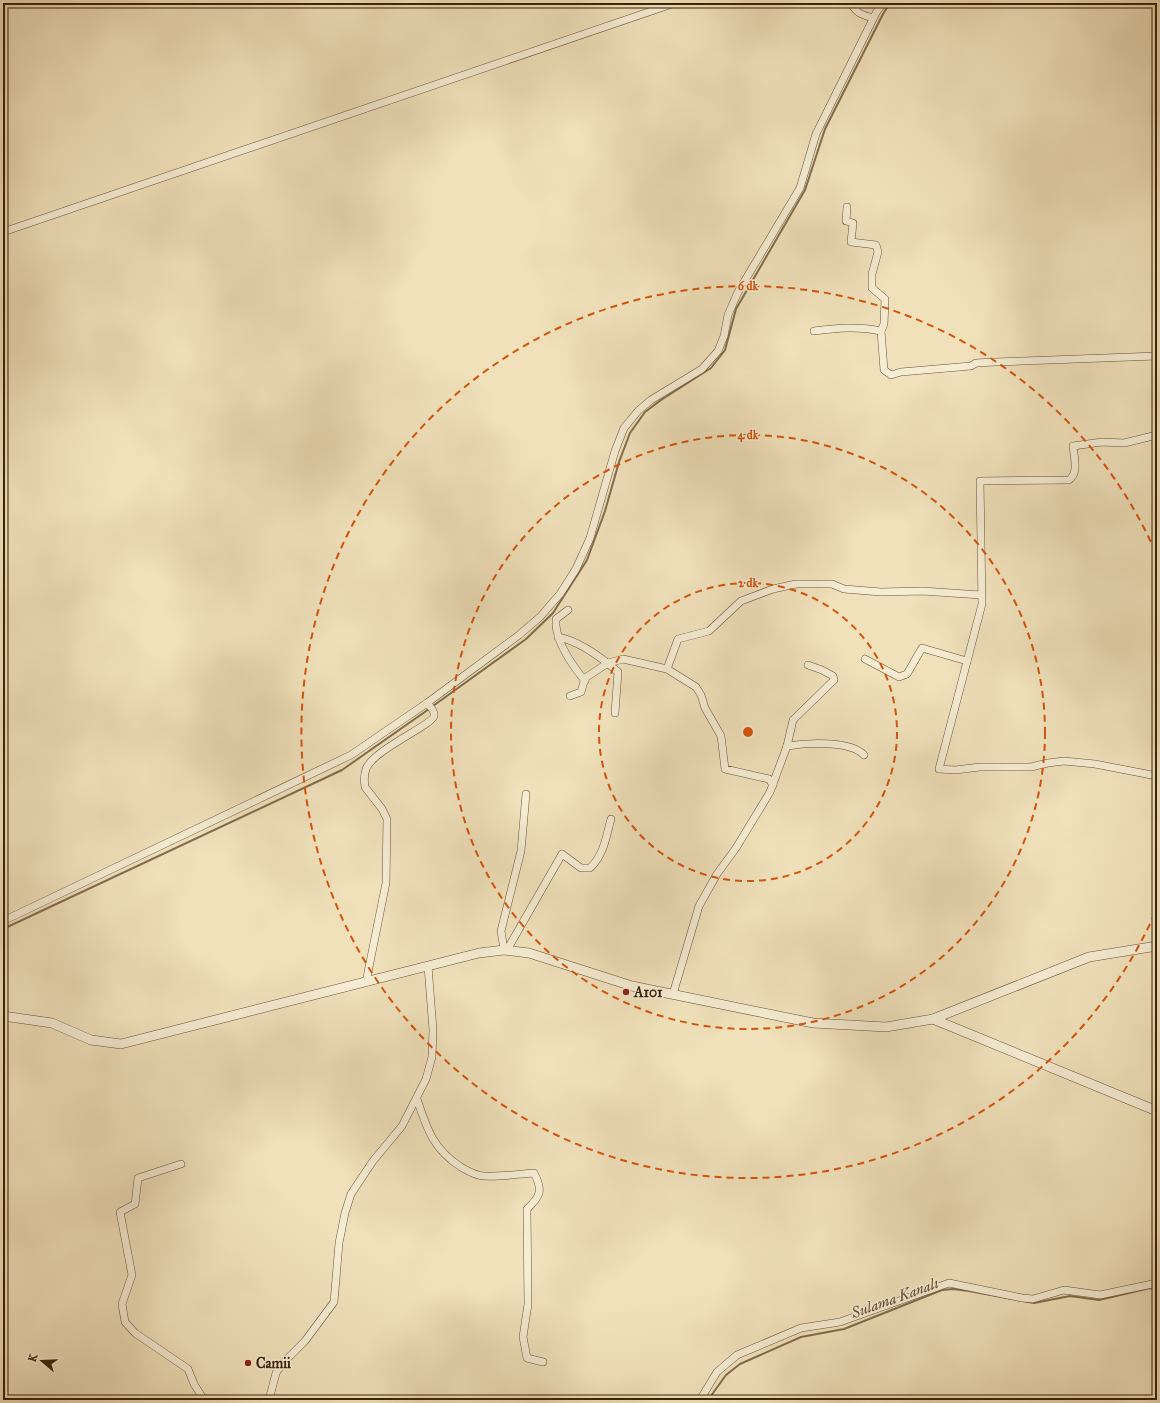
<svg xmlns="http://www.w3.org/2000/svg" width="1160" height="1403" font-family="'IM FELL Great Primer',serif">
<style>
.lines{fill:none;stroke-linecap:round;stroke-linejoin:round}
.stream{stroke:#826d4e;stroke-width:2}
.minor-casing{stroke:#685134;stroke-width:8}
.tertiary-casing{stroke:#685134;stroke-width:10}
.minor{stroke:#f5ecd3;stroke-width:7}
.tertiary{stroke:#f5ecd3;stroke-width:9}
.ring{fill:none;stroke:#d7530c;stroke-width:2;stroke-dasharray:7 5}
.poi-dot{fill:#8f2418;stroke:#f5ecd3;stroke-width:1.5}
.labels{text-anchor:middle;stroke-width:3;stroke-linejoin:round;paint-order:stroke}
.poi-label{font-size:14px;font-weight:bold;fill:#3b2107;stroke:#f5ecd3;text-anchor:start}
.water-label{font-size:15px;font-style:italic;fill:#654d31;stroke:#f5ecd3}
.centre{fill:#d7530c;stroke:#f5ecd3;stroke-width:2}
.ring-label{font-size:12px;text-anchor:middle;font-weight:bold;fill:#d7530c;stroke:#f5ecd3;stroke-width:3;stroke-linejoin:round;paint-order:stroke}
</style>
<rect width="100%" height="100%" fill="#f0e1bb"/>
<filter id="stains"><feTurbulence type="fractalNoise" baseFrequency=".005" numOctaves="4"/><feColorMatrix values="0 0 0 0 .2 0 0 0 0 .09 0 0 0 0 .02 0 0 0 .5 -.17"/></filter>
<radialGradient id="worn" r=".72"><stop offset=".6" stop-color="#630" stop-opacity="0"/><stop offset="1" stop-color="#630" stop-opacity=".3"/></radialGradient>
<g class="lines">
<g class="stream">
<polyline points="433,706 526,639 553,613 587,560 605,511 619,462 630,433 645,412 661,400 711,368 725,350 736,309 805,190 825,129 883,14 890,3"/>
<polyline points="3,929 342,770 429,709"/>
<polyline points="708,1400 726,1375 740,1364 801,1337 844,1329 942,1290 953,1289 969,1291 1034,1303 1070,1296 1099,1300 1150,1288 1157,1290"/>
</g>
<defs>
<g id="minor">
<path d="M851,3C856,13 862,15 873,18"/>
<polyline points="847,207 846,221 853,223 851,242 876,245 878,252 872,274 872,288 885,299 884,324 881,331"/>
<polyline points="3,232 675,3"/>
<path d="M814,331C837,328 859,326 881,331L884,370L891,375L901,372L971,366L976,363L995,362L1157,356"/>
<path d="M1157,435L1124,443L1102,442L1073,446C1074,457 1079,473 1069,480L980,481L982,604L939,769L955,770L980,767H1031L1048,763L1064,761L1095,764L1157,776"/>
<path d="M568,610L556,619C554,640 572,665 585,681"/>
<path d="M558,637C579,641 602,658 618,672L615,713"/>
<polyline points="865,659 899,677 907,674 922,648 967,661"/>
<polyline points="667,669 678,639 709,631 741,601 773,589 796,584 832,584 844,589 881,592 922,591 981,595"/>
<polyline points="570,696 581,692 585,678 608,663 623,659 667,669 696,687 701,695 705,708 721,736 725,769 769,779 773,785"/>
<path d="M787,746C806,743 850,740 864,755"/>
<polyline points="3,921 351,755 427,703 519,635 540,617 560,594 576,569 590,538 615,451 624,428 638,411 651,400 702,369 718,351 724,336 728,315 738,292 800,188 816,134 876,13 883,3"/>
<polyline points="504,950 501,931 521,851 526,794"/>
<path d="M507,950L562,854L581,868H590C604,855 606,837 611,819"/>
<path d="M366,982L386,883L387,819L382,809L365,787C364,781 364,775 366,769C373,750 432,725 434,716C435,711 430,706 427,703"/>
<polyline points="673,994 699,906 717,874 736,848 770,792 787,746 793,720 834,680 833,676 822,670 808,665"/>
<path d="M417,1099C427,1129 433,1149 461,1167C468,1171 476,1176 484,1176C500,1177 518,1174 534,1173C543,1190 541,1196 527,1209L528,1304L523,1337L527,1358L543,1362"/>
<polyline points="181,1164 138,1178 135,1204 120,1212 132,1275 122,1304 125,1322 135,1333 188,1369 194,1384 204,1400"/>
<polyline points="269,1400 276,1373 282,1364 305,1341 334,1302 339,1243 345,1213 351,1194 373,1161 402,1126 426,1079 432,1057 433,1030 428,966"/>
<polyline points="700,1400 717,1372 737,1355 801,1328 840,1322 949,1283 1022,1298 1033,1299 1064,1290 1100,1295 1157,1283"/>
</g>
<g id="tertiary">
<polyline points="3,1016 52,1023 91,1040 121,1044 479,953 504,950 529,953 632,986 813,1023 886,1027 933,1019 1089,957 1157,946"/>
<polyline points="933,1019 1157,1111"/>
</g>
</defs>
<use href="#minor" class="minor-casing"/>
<use href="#tertiary" class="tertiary-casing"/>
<use href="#minor" class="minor"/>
<use href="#tertiary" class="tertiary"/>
</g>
<g class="ring">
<circle cx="748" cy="732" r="149"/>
<circle cx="748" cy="732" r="297"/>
<path d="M1155 913A446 446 0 1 1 1155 551"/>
</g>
<g class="poi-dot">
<circle cx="626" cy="992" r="4"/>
<circle cx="248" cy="1363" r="4"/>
</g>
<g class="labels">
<g class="poi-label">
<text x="634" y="997">A101</text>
<text x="256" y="1368">Camii</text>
</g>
<g class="water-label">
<text transform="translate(895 1298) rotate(-20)" y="5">Sulama Kanalı</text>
</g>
</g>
<circle cx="748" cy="732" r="6" class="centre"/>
<g class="ring-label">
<text x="748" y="290">6 dk</text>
<text x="748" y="439">4 dk</text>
<text x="748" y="587">2 dk</text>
</g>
<rect width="1160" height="1403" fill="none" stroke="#f0e1bb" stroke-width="16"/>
<rect x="4" y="4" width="1152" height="1395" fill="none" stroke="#3b2107" stroke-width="2"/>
<rect x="8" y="8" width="1144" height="1387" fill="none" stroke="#3b2107"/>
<g transform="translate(42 1361) rotate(289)" stroke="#f5ecd3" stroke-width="3" paint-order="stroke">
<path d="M0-3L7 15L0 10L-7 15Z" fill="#3b2107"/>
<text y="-6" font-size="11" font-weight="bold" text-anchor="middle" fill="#3b2107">K</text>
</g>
<rect width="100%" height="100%" filter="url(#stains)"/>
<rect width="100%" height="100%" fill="url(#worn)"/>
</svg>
